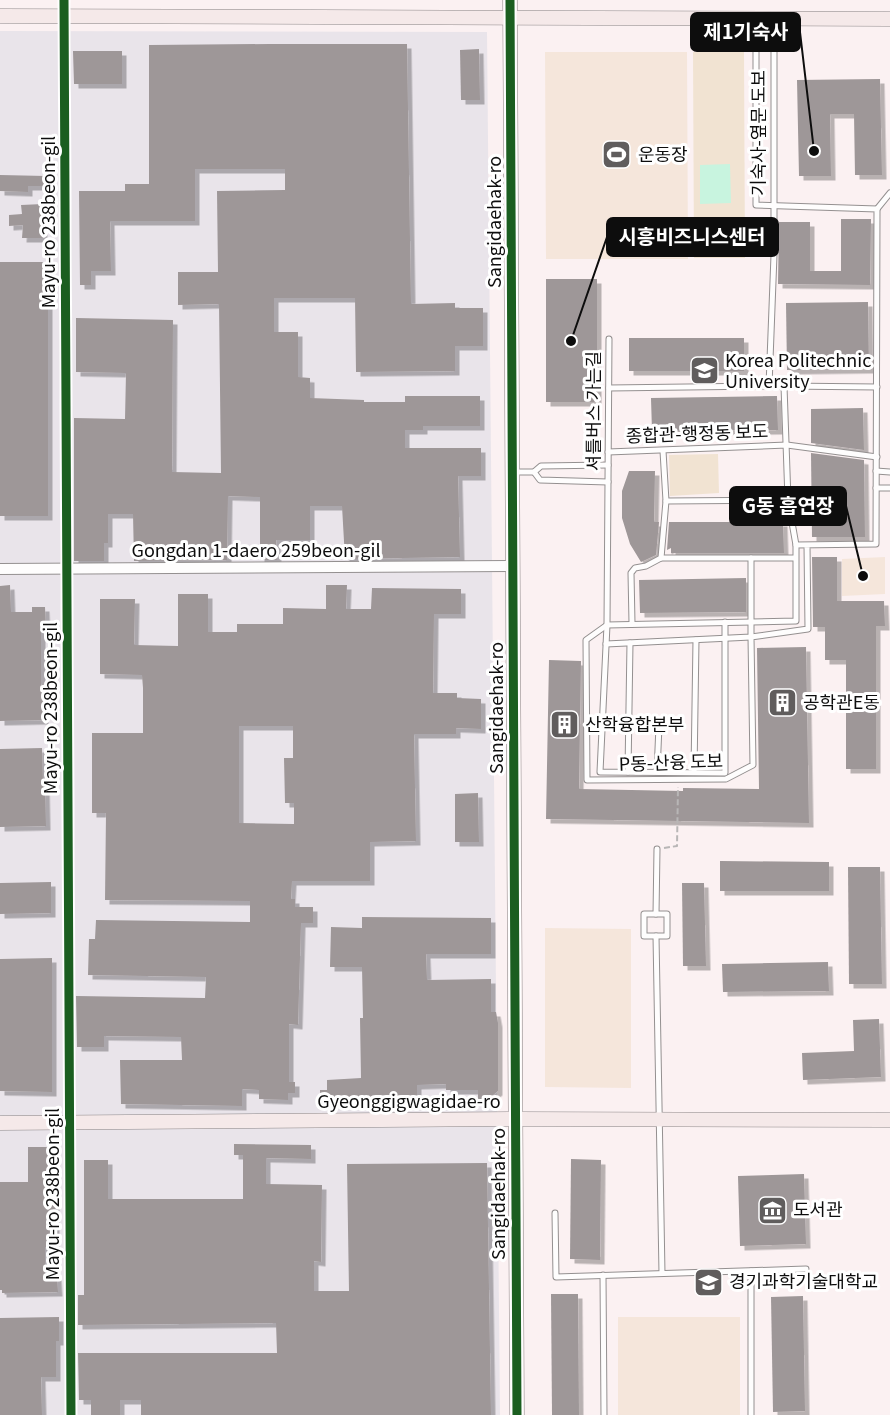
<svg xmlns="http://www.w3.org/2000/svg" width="890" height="1415" font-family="Georgia,'Noto Sans KR',serif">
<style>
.industrial{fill:#e9e4ea}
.green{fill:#f1e3d2}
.pitch{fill:#f5e6db}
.water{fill:#c8f4df}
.building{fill:#9e9798;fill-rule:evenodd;filter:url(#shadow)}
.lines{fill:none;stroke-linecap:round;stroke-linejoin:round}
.lane-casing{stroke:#949090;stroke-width:7}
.street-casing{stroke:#949090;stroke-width:12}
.secondary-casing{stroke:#8b8687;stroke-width:15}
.path{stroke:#b8b6b6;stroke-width:2;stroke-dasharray:6 3;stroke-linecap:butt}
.lane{stroke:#fefdfd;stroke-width:5}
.street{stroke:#fefdfd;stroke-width:10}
.secondary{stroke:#f5e9e9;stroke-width:14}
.cycleway-casing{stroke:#fff;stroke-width:13}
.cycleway{stroke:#1b5e20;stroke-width:9}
.labels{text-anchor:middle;stroke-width:6;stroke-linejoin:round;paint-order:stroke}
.street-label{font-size:18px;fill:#0d0d0d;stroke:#fff}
.poi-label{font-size:18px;fill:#0d0d0d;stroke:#fff;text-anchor:start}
.leader{fill:none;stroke:#0d0d0d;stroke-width:2}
.callout-dot{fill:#0d0d0d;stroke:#fff;stroke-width:2}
.callout{fill:#0d0d0d;stroke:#0d0d0d;stroke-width:2}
.callout-label{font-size:20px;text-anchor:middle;font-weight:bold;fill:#fff}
</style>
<defs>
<filter id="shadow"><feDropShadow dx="4.5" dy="4.5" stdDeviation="0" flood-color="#0004"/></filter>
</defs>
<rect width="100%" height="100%" fill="#fbf1f2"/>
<polygon class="industrial" points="0,31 487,32 500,1415 0,1415"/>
<g class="green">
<polygon points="693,52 744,52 745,258 694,258"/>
<polygon points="718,454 719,493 670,496 669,455"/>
</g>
<g class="pitch">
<polygon points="545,52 687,52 688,259 546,259"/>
<polygon points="885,557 885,594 842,596 842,559"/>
<polygon points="545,928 631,929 631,1088 545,1087"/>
<rect x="618" y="1317" width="122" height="98"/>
</g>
<polygon class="water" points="730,164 731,203 700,204 700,165"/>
<g class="building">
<polygon points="270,44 407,44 411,304 455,303 455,308 483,308 483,346 455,346 455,371 356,372 355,298 274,298 274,332 298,332 298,377 310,378 310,398 364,400 364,402 405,402 405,396 480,396 480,426 423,426 423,430 405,430 405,448 481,448 481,476 458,476 460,557 345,559 342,506 310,506 310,540 276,540 277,560 260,560 260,497 228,496 227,560 134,561 133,514 108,514 108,543 104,543 104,561 74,561 74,418 125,419 126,373 76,372 76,318 173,320 172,472 221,473 219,304 178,305 178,272 218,272 217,191 285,190 285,169 195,169 195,221 110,221 111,271 91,271 91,285 80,285 79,191 125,191 125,184 149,184 149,45"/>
<polygon points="479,49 480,100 461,100 460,50"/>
<polygon points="73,51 122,51 122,84 74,84"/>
<polygon points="880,79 882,175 855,175 854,114 830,114 831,176 799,176 797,80"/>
<polygon points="0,175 46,176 46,186 28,186 28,192 0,191"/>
<polygon points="43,204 43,238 22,238 23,225 9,226 9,215 22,214 21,205"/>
<polygon points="841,219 871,219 870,285 778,284 779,222 810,222 810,271 841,271"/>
<rect x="0" y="262" width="48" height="254"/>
<rect x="546" y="279" width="51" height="123"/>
<polygon points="868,302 869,369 787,370 786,303"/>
<rect x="629" y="338" width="115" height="33"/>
<polygon points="777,396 778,430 652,431 651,398"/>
<polygon points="863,408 864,450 811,443 811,409"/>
<polygon points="811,453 864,460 865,537 812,537"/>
<polygon points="629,471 655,471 654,522 659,522 656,555 641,562 630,544 622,518 622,491"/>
<polygon points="669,522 783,522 784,553 671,553 671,548 667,550"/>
<polygon points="812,557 837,557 837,601 884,601 885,626 876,626 876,769 846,769 846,660 825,660 825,627 813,627"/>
<polygon points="746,578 746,612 640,613 639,580"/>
<polygon points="10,585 11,612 32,612 32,607 45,607 46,630 41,630 41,685 43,684 44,720 0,721 0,586"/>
<path d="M326,585H347L346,609H371L372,588L461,589V614H434L433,693H457V698L481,699V729L456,728V734H414L416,841L370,842V881H292L291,899H295V907H313V923H301L298,1025L289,1024V1082H295V1093H288V1100L259,1099V1090L242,1089V1106L121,1104L120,1060H182L181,1037L104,1036V1047H77L76,996L205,998L206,977L88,975L89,939H95L96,920L250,922V901L105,900L106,813H92V733H143V688L142,675L100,674V599H135L134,645L178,646V594H208V632H237V624H283V608L326,609ZM239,726H293V758H284L285,803H294V824L239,823Z"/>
<polygon points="806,647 809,823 546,819 549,660 581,661 579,789 683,791 683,788 759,789 757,648"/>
<polygon points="42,748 43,782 45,782 46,826 0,827 0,749"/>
<polygon points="478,793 479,842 455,842 455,794"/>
<polygon points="720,861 829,862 829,891 720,891"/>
<polygon points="848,867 880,867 882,984 849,984"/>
<polygon points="51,882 51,913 0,914 0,883"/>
<polygon points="682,883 704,883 706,966 683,966"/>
<polygon points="362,917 491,918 491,954 426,954 427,980 491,979 491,1012 496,1012 498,1023 498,1091 487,1100 478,1101 478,1090 446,1090 446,1084 417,1085 417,1095 354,1097 354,1100 320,1100 320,1090 327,1090 327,1080 361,1078 360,1018 363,1018 362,967 330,967 331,927 362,928"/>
<polygon points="52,958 52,1092 0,1091 0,959"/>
<polygon points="828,962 829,991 723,992 722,964"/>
<polygon points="879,1019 881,1077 803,1080 802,1053 854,1051 853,1020"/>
<polygon points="234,1144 311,1145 311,1159 266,1158 266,1184 322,1185 321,1262 314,1261 314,1291 349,1291 347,1164 487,1163 491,1415 141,1415 141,1400 120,1400 120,1415 91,1415 91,1400 79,1400 78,1353 277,1353 276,1323 78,1325 78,1295 84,1295 84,1160 108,1160 108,1199 243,1199 243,1155 234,1155"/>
<polygon points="28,1147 48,1147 48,1194 55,1194 55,1247 45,1247 45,1276 57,1276 58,1292 2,1293 2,1290 0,1290 0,1182 28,1182"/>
<polygon points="571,1159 601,1160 600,1260 570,1259"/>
<polygon points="804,1174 806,1244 740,1246 738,1176"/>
<polygon points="551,1294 578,1294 579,1415 552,1415"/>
<polygon points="803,1296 805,1411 773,1412 771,1297"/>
<polygon points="59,1317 59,1341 56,1341 56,1377 41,1377 42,1415 0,1415 0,1318"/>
</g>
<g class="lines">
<defs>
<g id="lane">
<polyline points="756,20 756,205 877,209 876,544 796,545 796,621 607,625 586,640 587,780 726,779 753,765 751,637 808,629 807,545"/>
<polyline points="779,25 774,25 774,255 769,386 784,386 788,500 796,545"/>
<polyline points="877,209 890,193"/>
<polyline points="609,339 607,625 600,772 725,773 725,622"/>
<polyline points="784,386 877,387"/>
<polyline points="609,388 769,386"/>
<polyline points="663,451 666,501"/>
<polyline points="608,452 787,445 877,457"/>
<polyline points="876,471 890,472"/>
<polyline points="513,472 534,472 541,466 608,465"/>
<polyline points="534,472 540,480 608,482"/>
<polyline points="876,488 890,488"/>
<polyline points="661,558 795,558"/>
<polyline points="632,623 631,573 635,568 646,566 661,558 666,501 788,500"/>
<polyline points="606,644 751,637 751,558"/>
<polyline points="628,772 630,643"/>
<polyline points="657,772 659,726"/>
<polyline points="694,772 696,640"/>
<rect x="644" y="914" width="23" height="22"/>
<polyline points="656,914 657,849"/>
<polyline points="656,936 662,1273"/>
<polyline points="555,1213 556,1277 806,1269"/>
<polyline points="603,1275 604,1415"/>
<polyline points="751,1415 751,1271"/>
</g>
<g id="street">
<polyline points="64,0 71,1415"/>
<polyline points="0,569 513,566"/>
</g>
<g id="secondary">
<polyline points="510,0 517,1415"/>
<polyline points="0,16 890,19"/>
<polyline points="0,1123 515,1119 890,1120"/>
</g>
</defs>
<use href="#lane" class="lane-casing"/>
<use href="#street" class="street-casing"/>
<use href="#secondary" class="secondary-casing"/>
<polyline class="path" points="664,848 677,846 678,787"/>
<use href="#lane" class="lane"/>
<use href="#street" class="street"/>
<use href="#secondary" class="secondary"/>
<defs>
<g id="cycleway">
<polyline points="64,0 71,1415"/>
<polyline points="510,0 517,1415"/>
</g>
</defs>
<use href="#cycleway" class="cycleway-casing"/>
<use href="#cycleway" class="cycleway"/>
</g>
<defs>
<symbol id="stadium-square" viewBox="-11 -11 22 22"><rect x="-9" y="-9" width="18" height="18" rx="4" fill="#605d5d" stroke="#fff"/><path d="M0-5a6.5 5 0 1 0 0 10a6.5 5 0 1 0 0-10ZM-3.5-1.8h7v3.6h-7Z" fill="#fff"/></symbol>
<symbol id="university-square" viewBox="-11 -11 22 22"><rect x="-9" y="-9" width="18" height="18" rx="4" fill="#605d5d" stroke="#fff"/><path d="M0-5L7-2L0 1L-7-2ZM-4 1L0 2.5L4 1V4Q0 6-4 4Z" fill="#fff"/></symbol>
<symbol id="building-square" viewBox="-11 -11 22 22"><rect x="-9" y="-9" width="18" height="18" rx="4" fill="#605d5d" stroke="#fff"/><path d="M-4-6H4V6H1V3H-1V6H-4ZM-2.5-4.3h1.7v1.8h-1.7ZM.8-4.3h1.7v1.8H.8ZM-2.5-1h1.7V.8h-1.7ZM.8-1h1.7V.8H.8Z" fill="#fff"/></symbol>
<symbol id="museum-square" viewBox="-11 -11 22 22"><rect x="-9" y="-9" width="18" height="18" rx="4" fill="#605d5d" stroke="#fff"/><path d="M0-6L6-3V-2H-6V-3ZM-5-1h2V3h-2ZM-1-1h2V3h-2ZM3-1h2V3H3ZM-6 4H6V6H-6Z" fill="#fff"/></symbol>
</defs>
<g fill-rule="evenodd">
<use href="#stadium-square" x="600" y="138" width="33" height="33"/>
<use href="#university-square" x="688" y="354" width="33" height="33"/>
<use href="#building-square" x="766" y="686" width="33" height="33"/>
<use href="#building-square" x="548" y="708" width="33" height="33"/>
<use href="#museum-square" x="756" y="1194" width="33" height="33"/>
<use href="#university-square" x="692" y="1266" width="33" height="33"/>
</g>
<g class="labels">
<g class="street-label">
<text transform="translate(759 133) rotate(-90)" y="6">기숙사-옆문 도보</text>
<text transform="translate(49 222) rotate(-90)" y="6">Mayu-ro 238beon-gil</text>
<text transform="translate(495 222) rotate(-90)" y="6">Sangidaehak-ro</text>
<text transform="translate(594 411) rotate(-90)" y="6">셔틀버스 가는길</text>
<text transform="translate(697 434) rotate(-2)" y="6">종합관-행정동 보도</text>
<text x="256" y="557">Gongdan 1-daero 259beon-gil</text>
<text transform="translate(51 708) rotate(-90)" y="6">Mayu-ro 238beon-gil</text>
<text transform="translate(497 708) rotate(-90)" y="6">Sangidaehak-ro</text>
<text transform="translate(671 763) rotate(-2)" y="6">P동-산융 도보</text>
<text x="409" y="1108">Gyeonggigwagidae-ro</text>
<text transform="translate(53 1194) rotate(-90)" y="6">Mayu-ro 238beon-gil</text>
<text transform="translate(499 1194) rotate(-90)" y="6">Sangidaehak-ro</text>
</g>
<g class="poi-label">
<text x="638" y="161">운동장</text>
<text x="725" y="367">Korea Politechnic<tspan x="725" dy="21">University</tspan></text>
<text x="803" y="709">공학관E동</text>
<text x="585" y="731">산학융합본부</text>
<text x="793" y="1216">도서관</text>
<text x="729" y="1288">경기과학기술대학교</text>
</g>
</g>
<path class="leader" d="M814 151L800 32M571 341L607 237M863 576L846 506"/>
<g class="callout-dot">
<circle cx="814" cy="151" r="6"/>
<circle cx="571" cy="341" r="6"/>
<circle cx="863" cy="576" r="6"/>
</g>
<g class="callout">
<rect x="691" y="13" width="109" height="38" rx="6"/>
<rect x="607" y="218" width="171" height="38" rx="6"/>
<rect x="730" y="487" width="116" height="38" rx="6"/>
</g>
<g class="callout-label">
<text x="746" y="39">제1기숙사</text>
<text x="692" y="244">시흥비즈니스센터</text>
<text x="788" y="513">G동 흡연장</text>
</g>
</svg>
